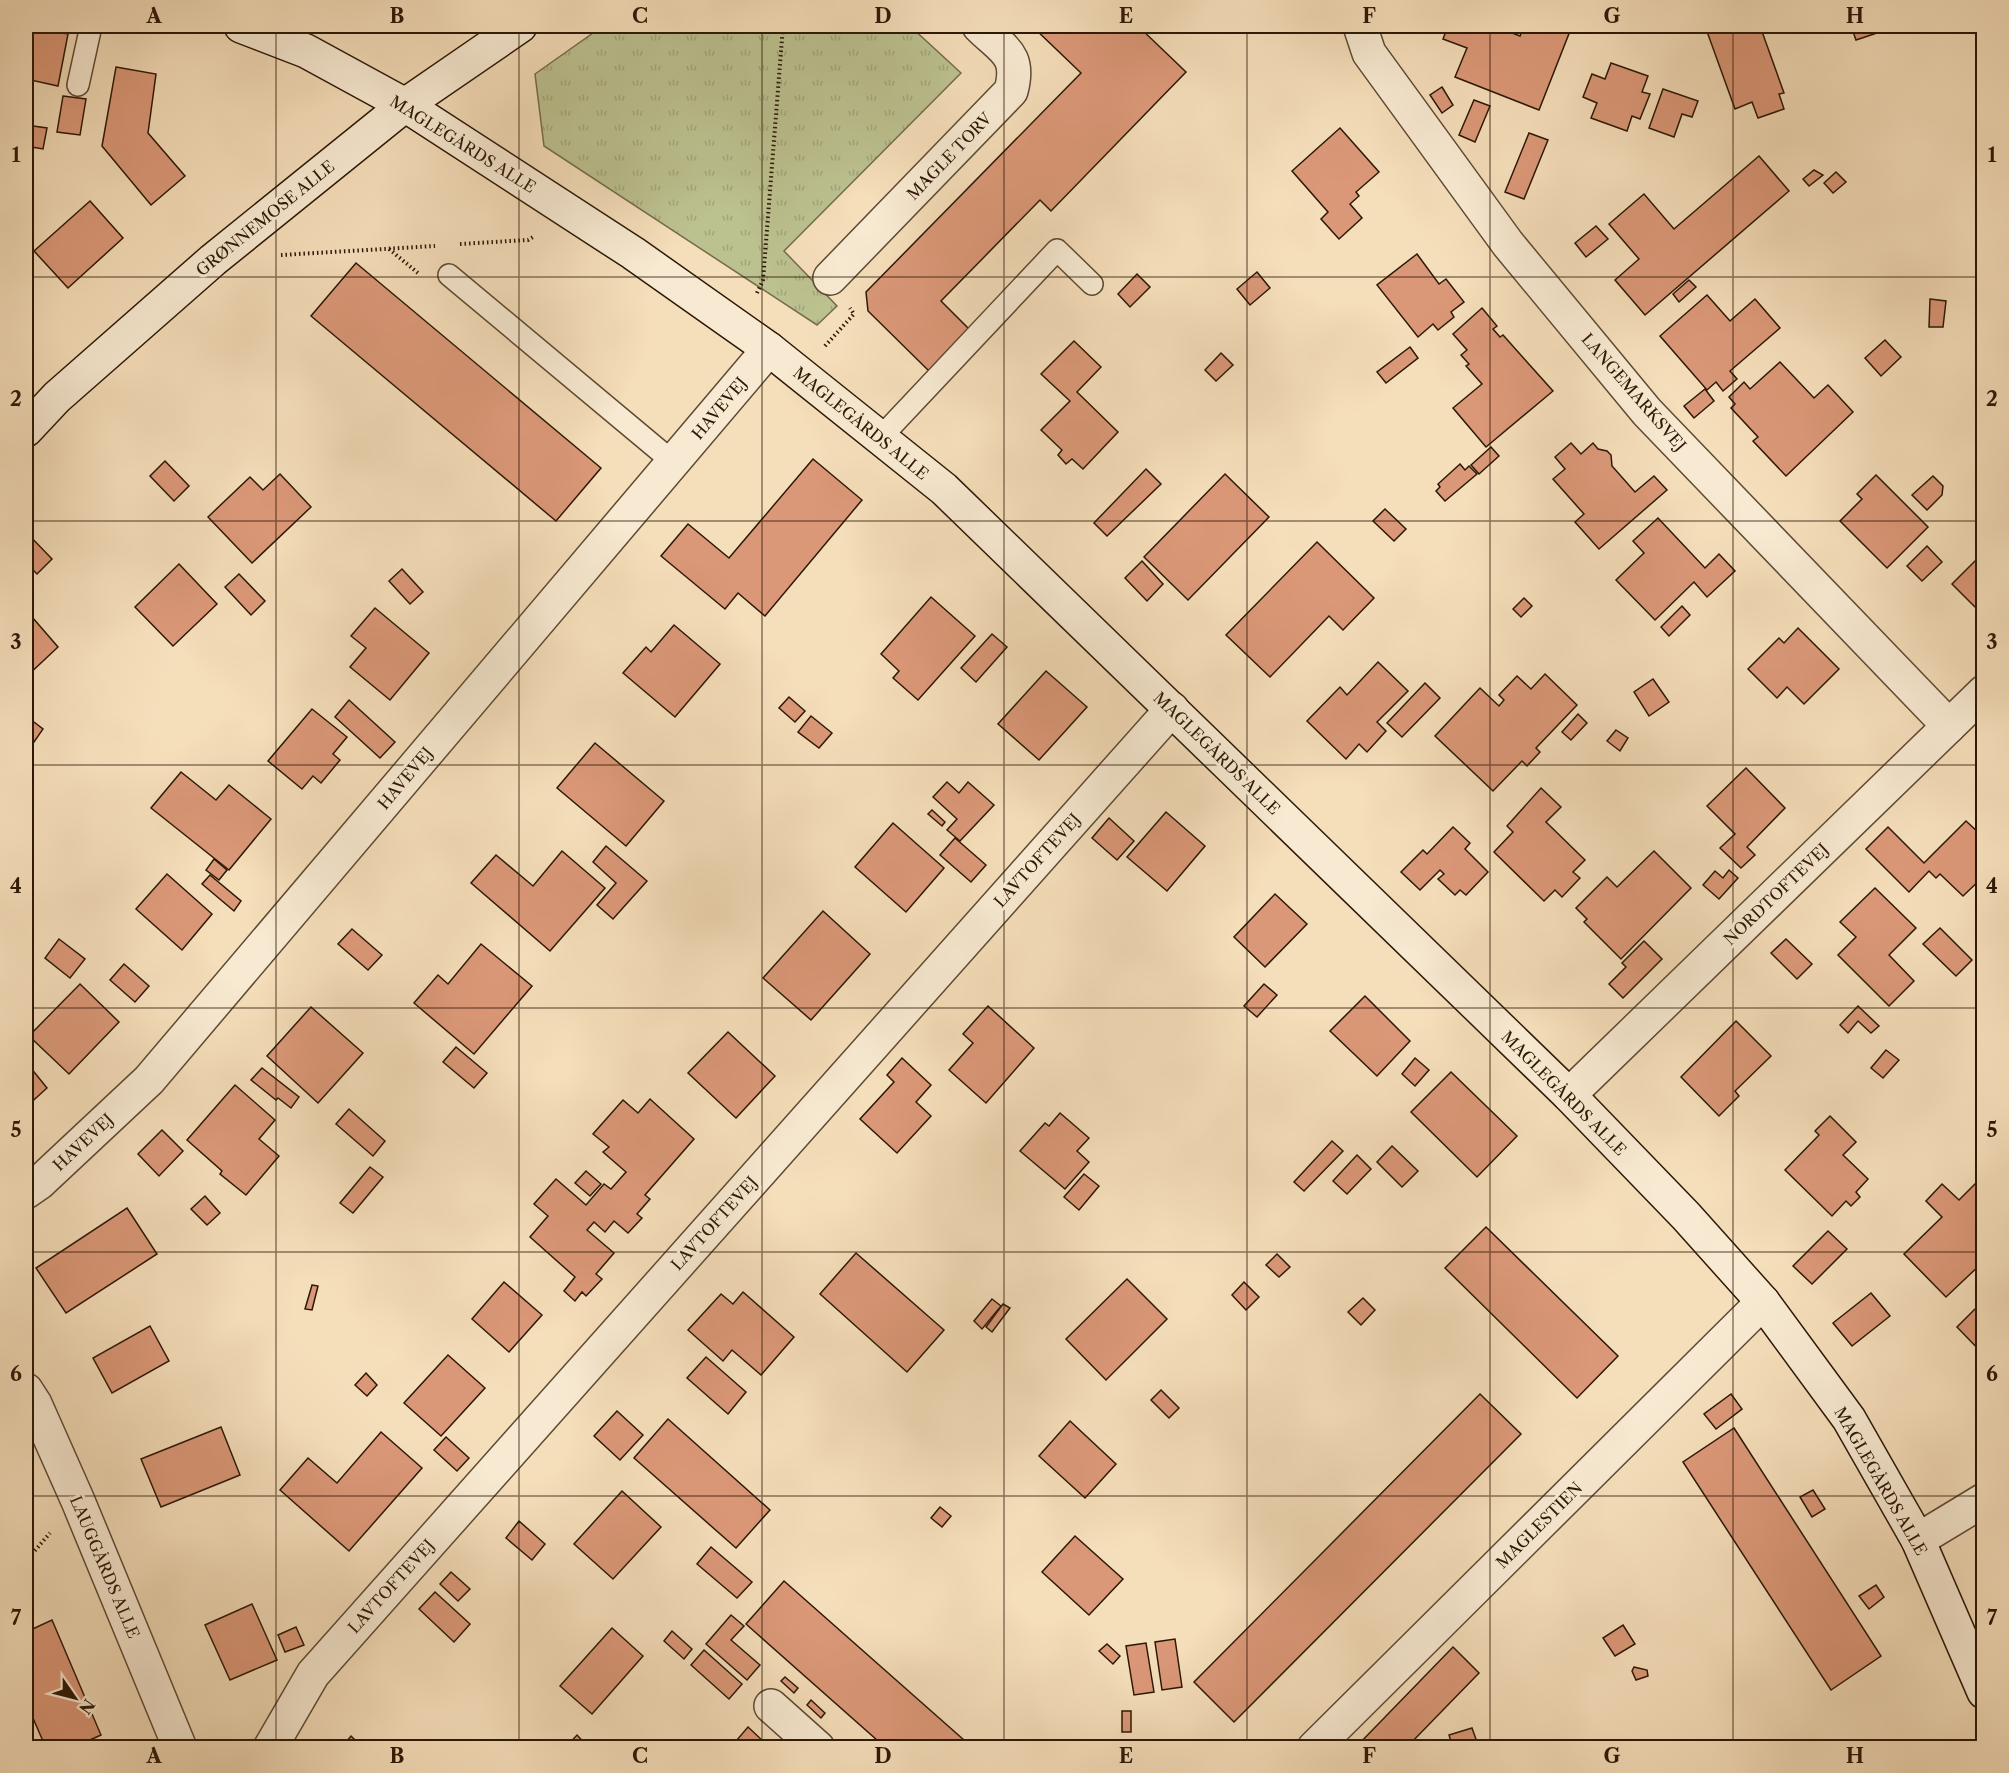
<svg xmlns="http://www.w3.org/2000/svg" width="2009" height="1773" font-family="'Libre Caslon Text',serif">
<style>
.park{fill:url(#park-tufts);stroke:#746c4b;stroke-width:1.5}
.building{fill:#db9878;stroke:#2c1806;stroke-width:1.5}
.lines{fill:none;stroke-linecap:round;stroke-linejoin:round}
.lane-casing{stroke:#5e4a33;stroke-width:24}
.street-casing{stroke:#5e4a33;stroke-width:36}
.secondary-casing{stroke:#2c1806;stroke-width:36}
.path{stroke:#2c1806;stroke-width:4;stroke-dasharray:1.5 3;stroke-linecap:butt}
.lane{stroke:#f8ead2;stroke-width:21}
.street{stroke:#f8ead2;stroke-width:33}
.secondary{stroke:#f8ead2;stroke-width:33}
.grid{fill:none;stroke:#2c1806;stroke-width:1.5;stroke-opacity:0.55}
.labels{text-anchor:middle;stroke-width:6;stroke-linejoin:round;paint-order:stroke}
.street-label{font-size:16px;fill:#2c1806;stroke:#f8ead2}
.neatline{fill:none;stroke:#2c1806;stroke-width:2}
.grid-label{font-size:20px;text-anchor:middle;font-weight:bold;fill:#2c1806}
</style>
<defs>
<pattern id="park-tufts" width="24" height="20" patternUnits="userSpaceOnUse" patternTransform="scale(1.5)"><rect width="24" height="20" fill="#bcc190"/><path d="M3 7l-1-3M5 7V3M7 7l1-3M15 17l-1-3M17 17v-4M19 17l1-3" fill="none" stroke="#a2a57b"/></pattern>
</defs>
<rect width="100%" height="100%" fill="#f5deba"/>
<filter id="stains"><feTurbulence type="fractalNoise" baseFrequency=".00333" numOctaves="4"/><feColorMatrix values="0 0 0 0 .2 0 0 0 0 .09 0 0 0 0 .02 0 0 0 .5 -.17"/></filter>
<radialGradient id="worn" r=".72"><stop offset=".6" stop-color="#630" stop-opacity="0"/><stop offset="1" stop-color="#630" stop-opacity=".3"/></radialGradient>
<polygon class="park" points="603,26 910,26 961,73 784,251 837,306 817,325 544,146 535,74"/>
<g class="building">
<polygon points="26,26 68,34 58,86 26,79"/>
<polygon points="1032,26 1138,26 1186,72 1051,211 1040,200 941,301 970,330 930,372 868,311 866,292 1081,73"/>
<polygon points="1448,26 1494,26 1520,36 1524,26 1568,27 1568,30 1570,31 1539,110 1455,77 1467,48 1443,39"/>
<polygon points="1705,26 1760,26 1784,93 1779,94 1784,109 1758,118 1752,102 1735,109"/>
<polygon points="1851,26 1878,26 1880,32 1856,40"/>
<polygon points="1611,63 1648,76 1642,92 1650,94 1640,119 1632,116 1627,131 1591,118 1597,103 1583,97 1592,74 1605,79"/>
<polygon points="116,67 156,74 148,133 185,176 151,205 102,146"/>
<polygon points="1442,87 1453,105 1442,113 1430,95"/>
<polygon points="1663,89 1698,101 1692,117 1682,114 1674,137 1649,128"/>
<polygon points="63,96 86,99 80,135 57,132"/>
<polygon points="1474,100 1490,106 1475,142 1459,135"/>
<polygon points="26,125 47,128 43,149 26,146"/>
<polygon points="1340,128 1379,172 1356,192 1359,196 1350,204 1362,218 1339,239 1321,219 1328,212 1292,171"/>
<polygon points="1529,133 1548,140 1524,199 1505,192"/>
<polygon points="1759,156 1789,191 1645,315 1615,280 1639,259 1609,224 1644,194 1674,229"/>
<polygon points="1814,170 1823,175 1809,186 1803,179"/>
<polygon points="1836,172 1846,182 1833,193 1824,183"/>
<polygon points="90,201 123,238 68,288 34,251"/>
<polygon points="1596,226 1608,239 1586,257 1575,243"/>
<polygon points="1417,254 1439,284 1446,279 1464,302 1451,312 1454,317 1438,330 1433,324 1418,337 1377,285"/>
<polygon points="356,263 601,468 556,521 311,316"/>
<polygon points="1257,272 1270,288 1250,305 1237,289"/>
<polygon points="1137,274 1150,287 1130,307 1118,294"/>
<polygon points="1689,280 1696,287 1679,302 1673,294"/>
<polygon points="1707,295 1730,321 1755,299 1780,328 1730,371 1737,379 1723,391 1716,382 1707,390 1660,336"/>
<polygon points="1930,299 1946,301 1943,327 1929,327"/>
<polygon points="1482,308 1497,326 1493,329 1500,337 1503,335 1553,391 1486,447 1453,408 1482,384 1466,366 1469,364 1461,355 1467,350 1453,334"/>
<polygon points="1885,340 1901,357 1881,376 1865,358"/>
<polygon points="1074,341 1101,367 1077,392 1118,432 1083,469 1072,459 1066,464 1058,455 1062,450 1041,430 1070,401 1041,374"/>
<polygon points="1410,347 1418,358 1386,383 1377,372"/>
<polygon points="1221,353 1233,365 1216,381 1205,370"/>
<polygon points="1780,362 1814,398 1828,385 1853,412 1786,476 1753,441 1758,437 1731,408 1735,404 1729,397 1744,382 1750,389"/>
<polygon points="1705,389 1714,401 1694,418 1684,406"/>
<polygon points="1571,443 1581,454 1593,443 1598,449 1607,451 1611,455 1612,466 1635,492 1654,476 1667,490 1599,549 1575,522 1584,514 1553,479 1565,469 1555,457"/>
<polygon points="1491,447 1499,456 1479,474 1471,465"/>
<polygon points="813,459 862,500 765,616 738,593 725,609 661,556 688,524 729,558"/>
<polygon points="165,461 189,486 174,501 150,476"/>
<polygon points="1460,464 1465,470 1469,466 1477,474 1445,501 1436,491 1440,487 1438,484"/>
<polygon points="1146,469 1161,484 1107,536 1094,523"/>
<polygon points="280,474 311,507 252,563 208,517 250,477 263,490"/>
<polygon points="1225,474 1269,517 1188,600 1144,557"/>
<polygon points="1876,475 1928,527 1887,568 1840,521 1862,499 1857,494"/>
<polygon points="1933,476 1943,486 1942,495 1927,510 1912,495"/>
<polygon points="1385,509 1406,529 1394,541 1373,521"/>
<polygon points="1658,518 1705,568 1719,554 1735,571 1707,597 1694,582 1655,620 1616,580 1644,553 1633,541"/>
<polygon points="26,532 52,559 37,574 26,563"/>
<polygon points="1317,542 1374,598 1343,630 1329,616 1270,677 1226,635"/>
<polygon points="1927,546 1942,562 1922,581 1907,566"/>
<polygon points="1977,559 1984,566 1984,602 1977,609 1952,584"/>
<polygon points="1142,561 1163,584 1147,601 1125,578"/>
<polygon points="179,564 217,604 173,646 135,607"/>
<polygon points="402,569 423,592 410,604 389,581"/>
<polygon points="239,574 265,601 251,615 225,587"/>
<polygon points="931,597 975,636 918,700 893,678 899,671 881,654"/>
<polygon points="1524,598 1532,606 1521,617 1513,609"/>
<polygon points="1682,606 1690,615 1669,636 1661,627"/>
<polygon points="375,608 429,653 390,700 350,667 366,648 351,636"/>
<polygon points="26,610 58,647 26,677"/>
<polygon points="674,625 720,664 675,717 623,673 646,647 651,652"/>
<polygon points="1798,628 1839,669 1804,704 1787,687 1777,698 1748,669 1779,638 1784,643"/>
<polygon points="992,634 1007,647 976,682 961,668"/>
<polygon points="1378,662 1408,691 1377,722 1386,731 1367,752 1359,744 1346,759 1307,721 1340,687 1347,695"/>
<polygon points="1046,671 1087,707 1039,760 998,724"/>
<polygon points="1545,674 1577,705 1536,748 1540,752 1527,766 1522,761 1493,791 1435,736 1480,688 1499,706 1504,700 1499,695 1517,676 1531,689"/>
<polygon points="1653,679 1669,702 1649,716 1634,692"/>
<polygon points="1425,683 1440,698 1402,737 1387,723"/>
<polygon points="789,697 805,711 795,722 779,708"/>
<polygon points="349,700 395,742 380,758 335,717"/>
<polygon points="312,709 347,737 333,754 340,760 321,783 313,776 302,789 268,761"/>
<polygon points="1578,714 1587,723 1571,740 1562,732"/>
<polygon points="26,716 43,729 32,745 26,740"/>
<polygon points="811,716 832,733 819,748 798,732"/>
<polygon points="1616,730 1628,738 1620,751 1607,741"/>
<polygon points="595,743 664,801 626,846 557,788"/>
<polygon points="1746,768 1785,808 1747,847 1755,855 1741,868 1720,848 1735,834 1707,806"/>
<polygon points="181,772 216,800 229,785 271,819 229,870 151,808"/>
<polygon points="947,782 959,793 968,782 994,805 960,841 947,830 957,819 933,797"/>
<polygon points="1541,788 1561,807 1546,822 1585,860 1573,872 1580,878 1562,897 1555,890 1544,901 1494,852 1513,832 1507,826"/>
<polygon points="932,810 945,822 942,826 928,814"/>
<polygon points="1166,812 1205,846 1167,891 1127,857"/>
<polygon points="1109,818 1134,841 1117,860 1092,838"/>
<polygon points="1966,821 1978,832 1984,827 1984,876 1963,896 1940,874 1936,878 1929,871 1909,892 1866,849 1888,827 1924,863"/>
<polygon points="893,823 944,868 906,912 855,867"/>
<polygon points="1453,827 1470,843 1465,849 1488,872 1466,895 1460,890 1455,895 1438,879 1444,874 1440,870 1420,890 1401,872 1423,850 1427,854"/>
<polygon points="955,838 986,865 971,882 940,855"/>
<polygon points="606,846 647,881 613,919 597,905 616,883 593,862"/>
<polygon points="562,851 605,888 550,951 471,883 496,855 533,886"/>
<polygon points="1654,851 1691,888 1621,959 1584,922 1587,919 1576,908 1607,877 1617,887"/>
<polygon points="214,859 227,870 219,880 206,870"/>
<polygon points="1729,870 1738,878 1719,899 1703,885 1715,871 1723,878"/>
<polygon points="167,874 212,914 182,950 136,909"/>
<polygon points="210,875 241,901 234,911 202,884"/>
<polygon points="1875,888 1916,928 1889,955 1914,981 1889,1006 1838,955 1856,937 1840,922"/>
<polygon points="1275,894 1307,924 1265,967 1234,937"/>
<polygon points="823,911 870,954 811,1020 763,978"/>
<polygon points="1940,928 1972,960 1956,976 1923,944"/>
<polygon points="352,929 382,955 368,970 338,944"/>
<polygon points="59,939 85,959 70,978 45,958"/>
<polygon points="1786,939 1812,964 1797,979 1771,953"/>
<polygon points="1644,941 1662,959 1623,998 1609,984 1626,967 1622,963"/>
<polygon points="481,944 532,986 474,1054 414,1003 438,975 448,984"/>
<polygon points="124,964 149,986 135,1002 110,980"/>
<polygon points="80,984 119,1022 69,1074 29,1036"/>
<polygon points="1264,984 1277,995 1257,1017 1244,1006"/>
<polygon points="1365,996 1410,1041 1377,1076 1330,1031"/>
<polygon points="988,1006 1034,1048 986,1103 949,1070 973,1043 963,1034"/>
<polygon points="1858,1006 1879,1026 1871,1033 1858,1021 1848,1033 1840,1025"/>
<polygon points="311,1007 363,1053 318,1103 267,1056"/>
<polygon points="1736,1021 1771,1056 1735,1091 1739,1096 1719,1116 1681,1077"/>
<polygon points="728,1032 775,1076 736,1118 688,1073"/>
<polygon points="456,1047 487,1073 474,1088 443,1062"/>
<polygon points="1886,1050 1899,1060 1883,1078 1871,1068"/>
<polygon points="902,1058 931,1085 916,1102 931,1116 897,1153 860,1119 894,1082 887,1075"/>
<polygon points="1415,1058 1429,1070 1415,1086 1402,1074"/>
<polygon points="26,1062 47,1088 26,1107"/>
<polygon points="262,1068 299,1097 291,1108 278,1098 276,1100 251,1080"/>
<polygon points="1451,1072 1517,1136 1477,1177 1411,1112"/>
<polygon points="235,1085 275,1120 259,1139 279,1156 246,1195 220,1174 222,1171 187,1140"/>
<polygon points="650,1099 694,1139 645,1195 650,1199 637,1214 642,1218 628,1233 614,1221 605,1232 594,1222 587,1230 614,1253 596,1274 602,1279 586,1296 582,1292 575,1301 564,1291 575,1277 530,1237 548,1216 534,1204 556,1179 586,1205 604,1184 611,1189 626,1172 603,1152 609,1147 593,1134 623,1100 638,1113"/>
<polygon points="349,1109 385,1141 373,1156 336,1124"/>
<polygon points="1060,1113 1089,1138 1077,1151 1089,1162 1065,1189 1020,1151 1045,1123 1049,1126"/>
<polygon points="1830,1116 1856,1142 1843,1155 1868,1179 1856,1192 1860,1197 1851,1206 1846,1201 1832,1216 1785,1170 1819,1135 1815,1131"/>
<polygon points="162,1130 183,1151 159,1176 138,1154"/>
<polygon points="1332,1141 1343,1151 1304,1191 1294,1182"/>
<polygon points="1392,1146 1418,1171 1402,1187 1377,1162"/>
<polygon points="1357,1155 1371,1169 1347,1194 1333,1181"/>
<polygon points="370,1167 383,1177 353,1213 340,1203"/>
<polygon points="586,1171 601,1184 590,1196 575,1183"/>
<polygon points="1084,1174 1099,1186 1079,1210 1064,1197"/>
<polygon points="1977,1182 1984,1188 1984,1261 1946,1297 1904,1254 1942,1217 1926,1201 1942,1184 1959,1200"/>
<polygon points="205,1196 220,1213 207,1225 191,1209"/>
<polygon points="127,1208 157,1254 66,1313 36,1268"/>
<polygon points="1486,1227 1618,1356 1577,1398 1445,1268"/>
<polygon points="1828,1231 1847,1249 1812,1284 1793,1266"/>
<polygon points="856,1253 944,1330 907,1372 820,1294"/>
<polygon points="1277,1254 1290,1267 1279,1277 1266,1265"/>
<polygon points="1127,1279 1167,1319 1106,1380 1066,1339"/>
<polygon points="504,1282 542,1315 509,1352 472,1319"/>
<polygon points="1244,1282 1259,1297 1246,1310 1232,1295"/>
<polygon points="312,1285 318,1286 312,1310 305,1309"/>
<polygon points="743,1292 794,1337 761,1375 732,1350 723,1361 688,1330 721,1294 733,1304"/>
<polygon points="1871,1293 1890,1316 1852,1346 1833,1323"/>
<polygon points="1363,1298 1375,1310 1361,1325 1348,1312"/>
<polygon points="992,1299 1001,1306 982,1329 974,1321"/>
<polygon points="1003,1304 1010,1308 992,1332 986,1327"/>
<polygon points="1980,1304 1984,1308 1984,1355 1957,1327"/>
<polygon points="150,1326 169,1361 112,1393 93,1358"/>
<polygon points="448,1355 485,1388 441,1436 404,1403"/>
<polygon points="706,1357 746,1392 728,1414 687,1378"/>
<polygon points="366,1373 377,1385 367,1396 355,1385"/>
<polygon points="1161,1390 1179,1408 1169,1418 1151,1400"/>
<polygon points="1480,1394 1521,1434 1234,1722 1194,1682"/>
<polygon points="1731,1394 1742,1409 1716,1429 1704,1414"/>
<polygon points="617,1411 643,1435 620,1460 594,1436"/>
<polygon points="668,1419 770,1510 736,1548 634,1458"/>
<polygon points="1070,1421 1116,1464 1085,1498 1039,1456"/>
<polygon points="221,1427 240,1475 161,1507 141,1459"/>
<polygon points="1734,1428 1881,1656 1831,1690 1683,1462"/>
<polygon points="381,1432 422,1468 349,1551 280,1490 308,1458 337,1483"/>
<polygon points="446,1437 469,1458 457,1471 434,1450"/>
<polygon points="1813,1490 1825,1509 1812,1517 1800,1497"/>
<polygon points="622,1491 661,1527 613,1579 574,1544"/>
<polygon points="940,1507 951,1516 942,1527 931,1518"/>
<polygon points="519,1521 545,1544 532,1560 506,1538"/>
<polygon points="1075,1536 1123,1579 1089,1615 1042,1572"/>
<polygon points="711,1547 752,1582 737,1598 697,1564"/>
<polygon points="451,1572 470,1589 458,1601 440,1584"/>
<polygon points="784,1581 973,1748 886,1748 746,1624"/>
<polygon points="1876,1585 1884,1597 1869,1609 1859,1596"/>
<polygon points="435,1592 470,1624 454,1642 419,1609"/>
<polygon points="252,1604 277,1660 230,1680 205,1625"/>
<polygon points="731,1615 744,1626 731,1640 760,1665 747,1680 706,1644"/>
<polygon points="52,1620 101,1735 72,1748 46,1748 26,1702 26,1632"/>
<polygon points="1623,1625 1635,1644 1615,1656 1603,1638"/>
<polygon points="296,1627 304,1645 285,1652 278,1635"/>
<polygon points="612,1628 643,1656 592,1714 560,1686"/>
<polygon points="672,1631 692,1649 684,1659 664,1641"/>
<polygon points="1175,1639 1182,1687 1162,1690 1155,1642"/>
<polygon points="1146,1643 1154,1692 1134,1695 1126,1646"/>
<polygon points="1107,1644 1120,1656 1113,1664 1099,1651"/>
<polygon points="1453,1647 1479,1673 1406,1748 1355,1748"/>
<polygon points="704,1650 742,1684 729,1699 691,1665"/>
<polygon points="1634,1667 1647,1670 1648,1676 1636,1680 1632,1671"/>
<polygon points="785,1677 798,1688 794,1693 781,1681"/>
<polygon points="811,1700 825,1713 821,1718 807,1705"/>
<rect x="1122" y="1711" width="9" height="21"/>
<polygon points="748,1727 763,1741 757,1748 730,1748"/>
<polygon points="1472,1728 1477,1742 1460,1748 1453,1748 1449,1735"/>
<polygon points="577,1735 589,1748 565,1748"/>
<polygon points="351,1736 363,1748 341,1748"/>
<polygon points="96,1740 100,1748 86,1748 86,1746"/>
</g>
<g class="lines">
<defs>
<g id="lane">
<polyline points="78,85 91,26"/>
<polyline points="449,275 673,462"/>
<polyline points="880,438 1057,250 1092,284"/>
</g>
<g id="street">
<polyline points="1360,26 1369,53 1508,244 1647,412 1949,726"/>
<path d="M830,278L1011,91C1021,54 1003,50 979,26"/>
<polyline points="1569,1095 1984,692"/>
<polyline points="26,1192 39,1183 149,1080 769,349"/>
<polyline points="26,1390 35,1404 78,1501 180,1748"/>
<polyline points="1918,1540 1984,1500"/>
<polyline points="771,1706 818,1748"/>
<polyline points="270,1748 313,1674 1172,709"/>
<polyline points="1314,1748 1763,1302"/>
</g>
<g id="secondary">
<polyline points="241,26 306,51 405,105 633,253 769,349 944,489 1569,1095 1686,1216 1763,1302 1849,1419 1918,1540 1984,1692"/>
<polyline points="26,430 57,397 213,260 405,105 520,26"/>
</g>
</defs>
<use href="#lane" class="lane-casing"/>
<use href="#street" class="street-casing"/>
<use href="#secondary" class="secondary-casing"/>
<g class="path">
<polyline points="460,244 528,240 535,236"/>
<polyline points="389,249 418,273"/>
<polyline points="281,255 435,246"/>
<polyline points="757,293 763,280 783,26"/>
<polyline points="825,346 854,314 850,308"/>
<polyline points="26,1561 50,1533"/>
</g>
<use href="#lane" class="lane"/>
<use href="#street" class="street"/>
<use href="#secondary" class="secondary"/>
</g>
<path class="grid" d="M276,26V1748M519,26V1748M762,26V1748M1004,26V1748M1247,26V1748M1490,26V1748M1733,26V1748M26,277H1984M26,521H1984M26,765H1984M26,1008H1984M26,1252H1984M26,1496H1984"/>
<g class="labels">
<g class="street-label">
<text transform="translate(463 144) rotate(32)" y="6">MAGLEGÅRDS ALLE</text>
<text transform="translate(949 156) rotate(-46)" y="6">MAGLE TORV</text>
<text transform="translate(265 218) rotate(-39)" y="6">GRØNNEMOSE ALLE</text>
<text transform="translate(1634 392) rotate(49)" y="6">LANGEMARKSVEJ</text>
<text transform="translate(719 408) rotate(-50)" y="6">HAVEVEJ</text>
<text transform="translate(861 423) rotate(39)" y="6">MAGLEGÅRDS ALLE</text>
<text transform="translate(1217 753) rotate(44)" y="6">MAGLEGÅRDS ALLE</text>
<text transform="translate(405 778) rotate(-50)" y="6">HAVEVEJ</text>
<text transform="translate(1037 860) rotate(-48)" y="6">LAVTOFTEVEJ</text>
<text transform="translate(1776 894) rotate(-44)" y="6">NORDTOFTEVEJ</text>
<text transform="translate(1564 1093) rotate(45)" y="6">MAGLEGÅRDS ALLE</text>
<text transform="translate(83 1142) rotate(-43)" y="6">HAVEVEJ</text>
<text transform="translate(714 1223) rotate(-48)" y="6">LAVTOFTEVEJ</text>
<text transform="translate(1881 1481) rotate(60)" y="6">MAGLEGÅRDS ALLE</text>
<text transform="translate(1539 1525) rotate(-45)" y="6">MAGLESTIEN</text>
<text transform="translate(105 1567) rotate(67)" y="6">LAUGGÅRDS ALLE</text>
<text transform="translate(391 1586) rotate(-48)" y="6">LAVTOFTEVEJ</text>
</g>
</g>
<rect width="2009" height="1773" fill="none" stroke="#f5deba" stroke-width="66"/>
<g transform="translate(75 1698) rotate(125)" stroke="#f8ead2" stroke-width="4.5" paint-order="stroke">
<path d="M0-4.5L10 22L0 15L-10 22Z" fill="#2c1806"/>
<text y="-9" font-size="16" font-weight="bold" text-anchor="middle" fill="#2c1806">N</text>
</g>
<rect x="33" y="33" width="1943" height="1707" class="neatline"/>
<g class="grid-label">
<text x="154" y="23">A</text>
<text x="397" y="23">B</text>
<text x="640" y="23">C</text>
<text x="883" y="23">D</text>
<text x="1126" y="23">E</text>
<text x="1369" y="23">F</text>
<text x="1612" y="23">G</text>
<text x="1855" y="23">H</text>
<text x="16" y="162">1</text>
<text x="1992" y="162">1</text>
<text x="16" y="406">2</text>
<text x="1992" y="406">2</text>
<text x="16" y="649">3</text>
<text x="1992" y="649">3</text>
<text x="16" y="893">4</text>
<text x="1992" y="893">4</text>
<text x="16" y="1137">5</text>
<text x="1992" y="1137">5</text>
<text x="16" y="1381">6</text>
<text x="1992" y="1381">6</text>
<text x="16" y="1625">7</text>
<text x="1992" y="1625">7</text>
<text x="154" y="1763">A</text>
<text x="397" y="1763">B</text>
<text x="640" y="1763">C</text>
<text x="883" y="1763">D</text>
<text x="1126" y="1763">E</text>
<text x="1369" y="1763">F</text>
<text x="1612" y="1763">G</text>
<text x="1855" y="1763">H</text>
</g>
<rect width="100%" height="100%" filter="url(#stains)"/>
<rect width="100%" height="100%" fill="url(#worn)"/>
</svg>
